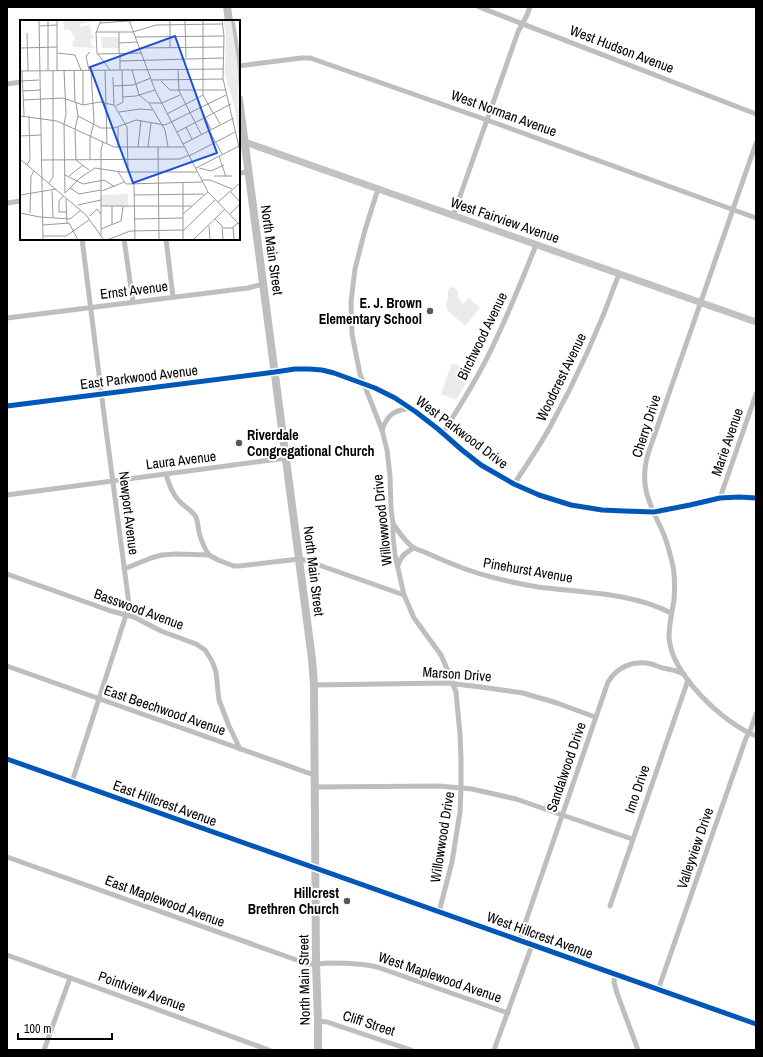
<svg xmlns="http://www.w3.org/2000/svg" width="763" height="1057" font-family="'Archivo Narrow',sans-serif">
<style>
.green{fill:#ebebeb}
.lines{fill:none;stroke-linecap:round;stroke-linejoin:round}
.street{stroke:#bebebe;stroke-width:5}
.secondary{stroke:#c2c2c2;stroke-width:7}
.primary{stroke:#bebebe;stroke-width:8}
.cycleway-casing{stroke:#fff;stroke-width:8}
.cycleway{stroke:#0057b8;stroke-width:5}
.poi-dot{fill:#595959;stroke:#fff;stroke-width:1.5}
.labels{text-anchor:middle;stroke-width:4;stroke-linejoin:round;paint-order:stroke}
.street-label{font-size:14px;fill:#000;stroke:#fff}
.poi-label{font-size:14px;font-weight:bold;fill:#000;stroke:#fff;text-anchor:end}
.inset-road{fill:none;stroke:#999;stroke-width:1}
.view{fill:#1d4ed8;fill-opacity:0.15;stroke:#1d4ed8;stroke-width:2}
.inset-edge{fill:none;stroke:#000;stroke-width:2}
</style>
<rect width="100%" height="100%" fill="#fff"/>
<g class="green">
<path d="M451,287L455,288L458,291C458,297 459,300 463,304L469,298L480,308L465,326L447,310L446,304L448,297V290Z"/>
<polygon points="452,363 473,371 456,400 441,394"/>
</g>
<g class="lines">
<g class="street">
<polyline points="479,7 756,114"/>
<polyline points="239,66 301,58 310,58 316,60 487,120 756,218"/>
<polyline points="7,84 21,82"/>
<path d="M756,143L649,451C645,463 643,476 646,490C649,506 658,520 664,535C667,542 669,550 671,558C675,571 675,587 674,600C672,613 669,624 669,637C671,674 723,723 756,736"/>
<polyline points="239,173 248,172"/>
<polyline points="378,189 365,230 355,269 351,302 352,334 360,374 382,430 387,450 390,476 391,508 393,524 393,538 395,555 404,595 414,618 441,655 445,664 456,692 460,734 461,759 461,788 460,812 452,862 439,912"/>
<polyline points="7,203 21,201"/>
<polyline points="453,216 518,32 527,15 530,7"/>
<polyline points="124,239 133,302"/>
<polyline points="166,239 173,297"/>
<polyline points="7,318 248,288 263,284"/>
<polyline points="7,406 275,372 295,369 309,369 322,370 334,373 375,388 395,398 416,412 438,429 462,450 481,465 514,484 539,495 571,505 602,510 624,511 654,512 690,505 720,498 739,497 756,498"/>
<path d="M382,430C388,414 393,411 410,408"/>
<path d="M443,433C463,401 483,369 498,335C512,305 524,275 536,245"/>
<path d="M166,474C169,484 172,494 180,502C185,507 192,510 196,517C198,522 198,527 199,532C201,540 205,549 209,555"/>
<path d="M514,484C526,466 539,447 550,427C577,378 600,327 619,274"/>
<polyline points="7,495 286,458"/>
<polyline points="720,498 756,394"/>
<path d="M394,525C399,532 405,542 414,548C416,549 419,550 422,551C431,555 440,559 450,563C478,575 508,582 538,587C583,593 630,592 671,613"/>
<polyline points="299,558 404,595"/>
<path d="M398,565C402,555 405,553 414,548"/>
<polyline points="124,569 151,558 162,555 176,554 209,555 218,560 234,566 239,566 299,559"/>
<polyline points="7,574 111,611 134,617 161,631 196,644 205,650 212,661 216,672 219,700 229,726 240,749"/>
<polyline points="7,666 314,775"/>
<polyline points="314,685 447,683 481,687 523,693 557,703 595,717"/>
<polyline points="7,759 316,869"/>
<polyline points="72,782 128,609 129,604 105,422 82,239"/>
<polyline points="315,787 439,786 472,789 516,799 632,839"/>
<path d="M7,857L308,964C314,964 320,964 327,963C344,963 361,963 377,967L508,1013"/>
<polyline points="610,906 688,680"/>
<path d="M519,941L608,682C617,667 633,660 651,664C655,665 659,667 663,668C670,669 677,671 684,674"/>
<polyline points="7,955 269,1050"/>
<polyline points="615,975 614,982 617,993 638,1050"/>
<polyline points="658,990 746,738 750,731 756,714"/>
<polyline points="318,1021 327,1022 411,1050"/>
<polyline points="44,1050 70,978"/>
<polyline points="494,1050 532,945"/>
</g>
<g class="secondary">
<polyline points="245,142 756,322"/>
<polyline points="316,869 756,1024"/>
</g>
<g class="primary">
<polyline points="227,7 229,21"/>
<polyline points="239,99 312,659 314,685 316,964 318,1021 318,1050"/>
</g>
<defs>
<g id="cycleway">
<polyline points="7,406 275,372 295,369 309,369 322,370 334,373 375,388 395,398 416,412 438,429 462,450 481,465 514,484 539,495 571,505 602,510 624,511 654,512 690,505 720,498 739,497 756,498"/>
<polyline points="7,759 756,1024"/>
</g>
</defs>
<use href="#cycleway" class="cycleway-casing"/>
<use href="#cycleway" class="cycleway"/>
</g>
<g class="poi-dot">
<circle cx="430" cy="311" r="4"/>
<circle cx="239" cy="443" r="4"/>
<circle cx="347" cy="901" r="4"/>
</g>
<g class="labels">
<g class="street-label">
<text transform="translate(622 49) rotate(21)" y="5">West Hudson Avenue</text>
<text transform="translate(504 113) rotate(20)" y="5">West Norman Avenue</text>
<text transform="translate(505 220) rotate(19)" y="5">West Fairview Avenue</text>
<text transform="translate(272 250) rotate(82)" y="5">North Main Street</text>
<text transform="translate(134 290) rotate(-7)" y="5">Ernst Avenue</text>
<text transform="translate(482 336) rotate(-64)" y="5">Birchwood Avenue</text>
<text transform="translate(139 377) rotate(-7)" y="5">East Parkwood Avenue</text>
<text transform="translate(561 377) rotate(-64)" y="5">Woodcrest Avenue</text>
<text transform="translate(646 426) rotate(-72)" y="5">Cherry Drive</text>
<text transform="translate(462 432) rotate(37)" y="5">West Parkwood Drive</text>
<text transform="translate(727 442) rotate(-71)" y="5">Marie Avenue</text>
<text transform="translate(181 460) rotate(-7)" y="5">Laura Avenue</text>
<text transform="translate(129 513) rotate(83)" y="5">Newport Avenue</text>
<text transform="translate(382 520) rotate(-96)" y="5">Willowwood Drive</text>
<text transform="translate(528 570) rotate(10)" y="5">Pinehurst Avenue</text>
<text transform="translate(314 571) rotate(83)" y="5">North Main Street</text>
<text transform="translate(139 609) rotate(20)" y="5">Basswood Avenue</text>
<text transform="translate(457 674) rotate(4)" y="5">Marson Drive</text>
<text transform="translate(165 710) rotate(19)" y="5">East Beechwood Avenue</text>
<text transform="translate(566 767) rotate(-71)" y="5">Sandalwood Drive</text>
<text transform="translate(637 789) rotate(-71)" y="5">Imo Drive</text>
<text transform="translate(165 803) rotate(20)" y="5">East Hillcrest Avenue</text>
<text transform="translate(442 837) rotate(-81)" y="5">Willowwood Drive</text>
<text transform="translate(695 848) rotate(-71)" y="5">Valleyview Drive</text>
<text transform="translate(165 901) rotate(20)" y="5">East Maplewood Avenue</text>
<text transform="translate(540 935) rotate(20)" y="5">West Hillcrest Avenue</text>
<text transform="translate(440 977) rotate(19)" y="5">West Maplewood Avenue</text>
<text transform="translate(304 980) rotate(-91)" y="5">North Main Street</text>
<text transform="translate(142 991) rotate(20)" y="5">Pointview Avenue</text>
<text transform="translate(369 1023) rotate(18)" y="5">Cliff Street</text>
</g>
<g class="poi-label">
<text x="422" y="308">E. J. Brown<tspan x="422" dy="16">Elementary School</tspan></text>
<text x="247" y="440" text-anchor="start">Riverdale<tspan x="247" dy="16">Congregational Church</tspan></text>
<text x="339" y="898">Hillcrest<tspan x="339" dy="16">Brethren Church</tspan></text>
</g>
</g>
<g transform="translate(20 20)">
<rect width="220" height="220" fill="#fff"/>
<path d="M43,0H80L60,4V7L70,5L71,13L75,18L71,19V25L76,28L54,27L52,24L55,18L50,10H44ZM203,0H211L217,40L220,122L214,85L205,55L206,14ZM81,17H99V28H82ZM108,174V187L81,186V175Z" fill="#ebebeb"/>
<path d="M211,0L215,2L220,36V89L217,40Z" fill="#bdbdbd"/>
<path class="inset-road" d="M19,0L23,220M28,0V50M37,0V50M81,0L76,13L77,33L90,50M109,0L135,70L188,172L220,205M150,0V28M165,0L166,38M183,0V75L193,93M202,0L204,16L203,59L220,131M80,3L123,0M19,6L37,5M76,12H113L136,5L202,4M99,12V33M7,13L8,51M115,17L204,16M99,23L117,22M0,28L37,27M119,28L204,27M37,33L55,35L61,50M77,34L121,33M100,34V50M100,41L203,38M158,49L159,71L181,114M44,50L46,94L44,104M54,50L55,82M63,50V85M69,50L66,36L70,32M85,50L87,124M112,50L119,75L129,83L145,110L148,127M0,51L203,49M2,51L4,96M93,57L94,85M131,60L203,59M0,61L19,60M141,61L150,70H206M94,66L113,65L131,58M3,71L20,70M103,77L116,76L135,70M3,80L43,78L63,85L80,82L94,85L107,107L108,150M129,83H142M142,83L160,75M96,86L103,82L102,50M99,92L120,89L132,90M194,93L200,104M147,94L183,75M0,96L37,101L94,127H164M58,96L81,108H94L116,100L145,105L206,75M185,98L191,109M44,104L45,173M98,107V128M166,107L172,119M55,109L58,96L56,83M55,110L56,140L69,150M189,110L202,134M157,112L211,84M0,116L21,115M163,124L214,98M118,127L121,100M128,127L131,103M138,127L139,220M169,136L215,112M199,136L206,157M0,139L66,195L84,220M70,139V119L74,102L71,50M21,140L160,139L169,135M7,145L10,140L9,96M176,148L219,126M179,148L191,151L204,145M98,152L106,164L182,162M45,155L63,164L84,160L95,167M49,156L63,145M194,156H212M182,160H190L212,169M29,163L33,157V50M163,163V220M114,164L115,220M50,168L59,174L81,170M32,171L33,197M82,171L104,162M210,171L220,182M45,173L60,158L75,148L101,152H177M0,175L36,169M114,175L184,174M43,176L39,181V192H47M46,179L47,204M198,182L220,163M58,185L81,180M81,186H171M0,193L20,197L50,199L61,190M10,193L11,156L14,151M163,194L188,172M210,194L220,184M70,196L77,189L81,194M115,199L163,198M195,199L202,206L203,220M49,203L58,220M23,205L49,203M92,205V186M189,206L190,220M213,207L214,220M203,208H212L218,203M81,209L101,201L103,187M163,211L195,180M23,216H46L69,200M81,216V130L83,122M87,220L110,211L163,210M173,220L205,189"/>
<path class="view" d="M155,16L197,133L113,163L70,47Z"/>
<rect width="220" height="220" class="inset-edge"/>
</g>
<rect width="763" height="1057" fill="none" stroke="#000000" stroke-width="16"/>
<path d="M18 1033v6h94v-6" fill="none" stroke="#000000" stroke-width="2"/>
<text x="24" y="1033" font-size="12" fill="#000000" stroke="#ffffff" stroke-width="3" paint-order="stroke">100 m</text>
</svg>
